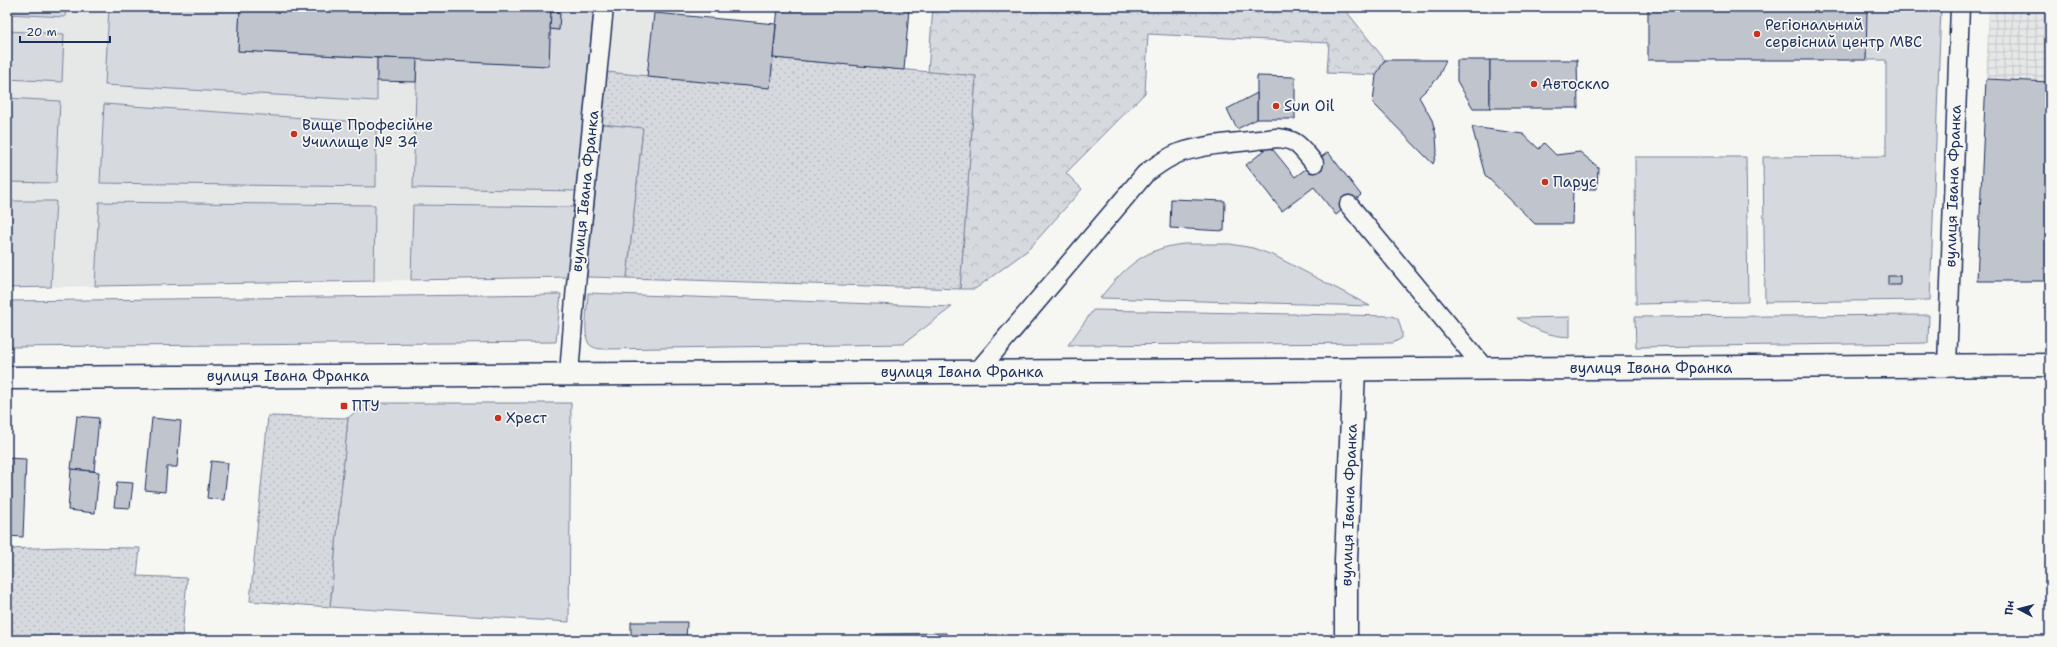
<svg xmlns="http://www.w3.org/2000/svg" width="2057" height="647" font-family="'Shantell Sans',sans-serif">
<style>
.built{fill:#e6e7e7}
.industrial{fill:url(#industrial-grid)}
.green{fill:#d6d9dd;stroke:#78849e}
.forest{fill:url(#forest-crowns);stroke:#78849e}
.garden{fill:url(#garden-dots);stroke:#78849e}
.building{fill:#c0c4cd;stroke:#1b2f5e}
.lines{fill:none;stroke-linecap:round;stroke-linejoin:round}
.service-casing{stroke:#1b2f5e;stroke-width:21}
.minor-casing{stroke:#1b2f5e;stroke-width:25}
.primary-casing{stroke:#1b2f5e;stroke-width:25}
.service{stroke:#f6f6f2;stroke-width:18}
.minor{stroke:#f6f6f2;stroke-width:22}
.primary{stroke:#f6f6f2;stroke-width:22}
.poi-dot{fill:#c8321e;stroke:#f6f6f2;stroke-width:1.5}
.labels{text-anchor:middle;stroke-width:3.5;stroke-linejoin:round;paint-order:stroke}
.poi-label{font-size:15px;fill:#1b2f5e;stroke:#f6f6f2;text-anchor:start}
.street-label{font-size:15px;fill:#1b2f5e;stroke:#f6f6f2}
</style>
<defs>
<pattern id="industrial-grid" width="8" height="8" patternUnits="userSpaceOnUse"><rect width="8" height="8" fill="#e6e7e7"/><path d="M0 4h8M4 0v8" fill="none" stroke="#c5c6c9"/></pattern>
<pattern id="forest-crowns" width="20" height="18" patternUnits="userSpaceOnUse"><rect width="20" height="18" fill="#d6d9dd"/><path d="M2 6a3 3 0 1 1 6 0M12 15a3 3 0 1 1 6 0" fill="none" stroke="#b7bbc0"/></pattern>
<pattern id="garden-dots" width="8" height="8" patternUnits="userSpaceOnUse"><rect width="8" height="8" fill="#d6d9dd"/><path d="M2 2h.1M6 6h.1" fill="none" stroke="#b7bbc0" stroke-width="1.8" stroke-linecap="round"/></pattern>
</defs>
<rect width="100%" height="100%" fill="#f6f6f2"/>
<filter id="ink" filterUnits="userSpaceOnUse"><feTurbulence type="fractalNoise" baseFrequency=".025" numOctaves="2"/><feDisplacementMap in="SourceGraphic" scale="8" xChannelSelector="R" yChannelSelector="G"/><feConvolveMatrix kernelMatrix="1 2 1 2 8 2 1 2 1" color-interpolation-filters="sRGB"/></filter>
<g filter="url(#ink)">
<polygon class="built" points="7,7 654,7 647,77 588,70 568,277 7,288"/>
<polygon class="industrial" points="1989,7 2050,7 2050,281 1977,281"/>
<g class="green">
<polygon points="7,7 66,7 65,17 7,14"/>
<polygon points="109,7 240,7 238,51 377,58 377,101 105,85"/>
<polygon points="551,7 594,7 576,191 413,188 417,59 549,66 550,29 559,30 560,12 551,12"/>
<polygon points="1866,7 1941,7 1930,300 1765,302 1763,157 1886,156 1886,60 1866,60"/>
<polygon points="7,31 64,34 62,82 7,79"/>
<polygon points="7,98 60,101 56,183 7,182"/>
<polygon points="104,104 376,123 376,187 100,183"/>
<polygon points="602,124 643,127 627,278 587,277"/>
<polygon points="1635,157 1746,157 1748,302 1636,304"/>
<polygon points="7,201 56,201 51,287 7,288"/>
<polygon points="99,202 375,205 374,281 95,286"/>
<polygon points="413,205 575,207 568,277 411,280"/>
<path d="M1184,244H1230L1253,248L1275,256L1370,306L1100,298C1124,268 1144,248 1184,244Z"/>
<path d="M588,293L952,307L903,344L606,349C600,349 595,349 590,345C582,338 588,304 588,293Z"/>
<polygon points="561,294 556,342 7,347 7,301"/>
<polygon points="1093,310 1392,316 1398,319 1402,332 1402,338 1393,343 1068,345"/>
<polygon points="1929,315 1928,343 1636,347 1635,317"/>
<path d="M1570,317V337C1548,336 1535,330 1517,318Z"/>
<polygon points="366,403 571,403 569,622 330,607 348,418"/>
</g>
<polygon class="forest" points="933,7 1343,7 1385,60 1376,75 1327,73 1329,43 1148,34 1145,93 1066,173 1082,189 1028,250 975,289 960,289 976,76 928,72"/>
<g class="garden">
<polygon points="773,58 976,76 960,289 627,278 643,128 602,124 607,72 770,88"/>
<polygon points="268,416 348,418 330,607 250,601"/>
<polygon points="64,547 140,548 137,576 187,578 182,640 7,640 7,549"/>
</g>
<g class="building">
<polygon points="240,7 551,7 549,66 238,51"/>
<polygon points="778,7 909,9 904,70 773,58"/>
<polygon points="1648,7 1867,7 1866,60 1648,60"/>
<polygon points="551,12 560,12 559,30 550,29"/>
<polygon points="654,13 776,24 770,88 647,77"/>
<polygon points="377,58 417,59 416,82 377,81"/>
<polygon points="1385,60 1446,60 1438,78 1419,97 1432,120 1436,135 1437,152 1433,164 1373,103 1376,75"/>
<polygon points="1457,60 1490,60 1490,108 1473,108 1457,81"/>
<polygon points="1490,60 1577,60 1578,108 1490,108"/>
<polygon points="1257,76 1295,77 1295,119 1257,119"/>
<polygon points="1986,79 2050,82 2050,281 1977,281"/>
<polygon points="1257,93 1257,119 1237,129 1227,109"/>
<polygon points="1472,127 1523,134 1539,149 1544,143 1556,155 1580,152 1598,167 1597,189 1573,189 1572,224 1535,224 1485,175"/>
<polygon points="1270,146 1295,177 1328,152 1361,195 1336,215 1314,187 1282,211 1246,165"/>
<polygon points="1171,199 1225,201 1224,231 1170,228"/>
<rect x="1888" y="276" width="12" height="9"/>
<polygon points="77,416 99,418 94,471 71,469"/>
<polygon points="152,418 181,421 177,467 167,467 165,492 145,490"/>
<polygon points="7,458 26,459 23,537 7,536"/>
<polygon points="211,461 228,463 224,500 207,498"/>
<polygon points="71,469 99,472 95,513 68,510"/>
<polygon points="117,482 133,483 130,508 114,507"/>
<polygon points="631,622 687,622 686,640 631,640"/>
<polygon points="946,633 946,640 876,640 876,634"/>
</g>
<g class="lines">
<defs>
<g id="service">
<polyline points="1349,205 1485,369"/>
<polyline points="1947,366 1960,7"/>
<path d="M977,372L1145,174C1156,166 1166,158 1179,153C1210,143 1245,142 1277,138C1298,139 1301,148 1314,163"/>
<polyline points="569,374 576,285 604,7"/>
</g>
<polyline id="minor" points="1346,640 1346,560 1354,370"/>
<polyline id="primary" points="7,378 2050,365"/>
</defs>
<use href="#service" class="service-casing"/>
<use href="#minor" class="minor-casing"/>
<use href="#primary" class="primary-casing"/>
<use href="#service" class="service"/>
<use href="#minor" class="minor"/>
<use href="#primary" class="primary"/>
</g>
</g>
<g class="poi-dot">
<circle cx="1757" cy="34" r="4"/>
<circle cx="1534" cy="84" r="4"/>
<circle cx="1276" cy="106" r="4"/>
<circle cx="294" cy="134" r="4"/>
<circle cx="1545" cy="182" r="4"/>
<rect x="340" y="402" width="8" height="8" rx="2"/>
<circle cx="498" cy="418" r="4"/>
</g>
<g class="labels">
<g class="poi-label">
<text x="1765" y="30">Регіональний<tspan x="1765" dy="17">сервісний центр МВС</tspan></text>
<text x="1542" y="89">Автоскло</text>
<text x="1284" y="111">Sun Oil</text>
<text x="302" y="130">Вище Професійне<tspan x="302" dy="17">Училище № 34</tspan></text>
<text x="1553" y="187">Парус</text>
<text x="352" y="411">ПТУ</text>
<text x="506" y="423">Хрест</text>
</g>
<g class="street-label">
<text transform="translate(1953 186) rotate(-88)" y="5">вулиця Івана Франка</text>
<text transform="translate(585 191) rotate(-84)" y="5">вулиця Івана Франка</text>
<text x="1651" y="373">вулиця Івана Франка</text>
<text x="962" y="377">вулиця Івана Франка</text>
<text x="288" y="381">вулиця Івана Франка</text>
<text transform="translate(1349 505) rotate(-88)" y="5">вулиця Івана Франка</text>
</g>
</g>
<rect width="2057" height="647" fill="none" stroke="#f6f6f2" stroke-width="24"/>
<rect x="12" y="12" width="2033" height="623" fill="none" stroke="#1b2f5e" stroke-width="1.5" filter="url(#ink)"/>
<g transform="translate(2019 609) rotate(277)" stroke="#f6f6f2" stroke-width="3" paint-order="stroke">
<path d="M0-3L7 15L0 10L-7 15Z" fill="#1b2f5e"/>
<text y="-6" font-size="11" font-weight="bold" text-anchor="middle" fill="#1b2f5e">Пн</text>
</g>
<path d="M20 36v6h90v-6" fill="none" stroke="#1b2f5e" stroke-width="2"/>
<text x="26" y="36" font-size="12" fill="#1b2f5e" stroke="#f6f6f2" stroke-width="3" paint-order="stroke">20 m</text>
</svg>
